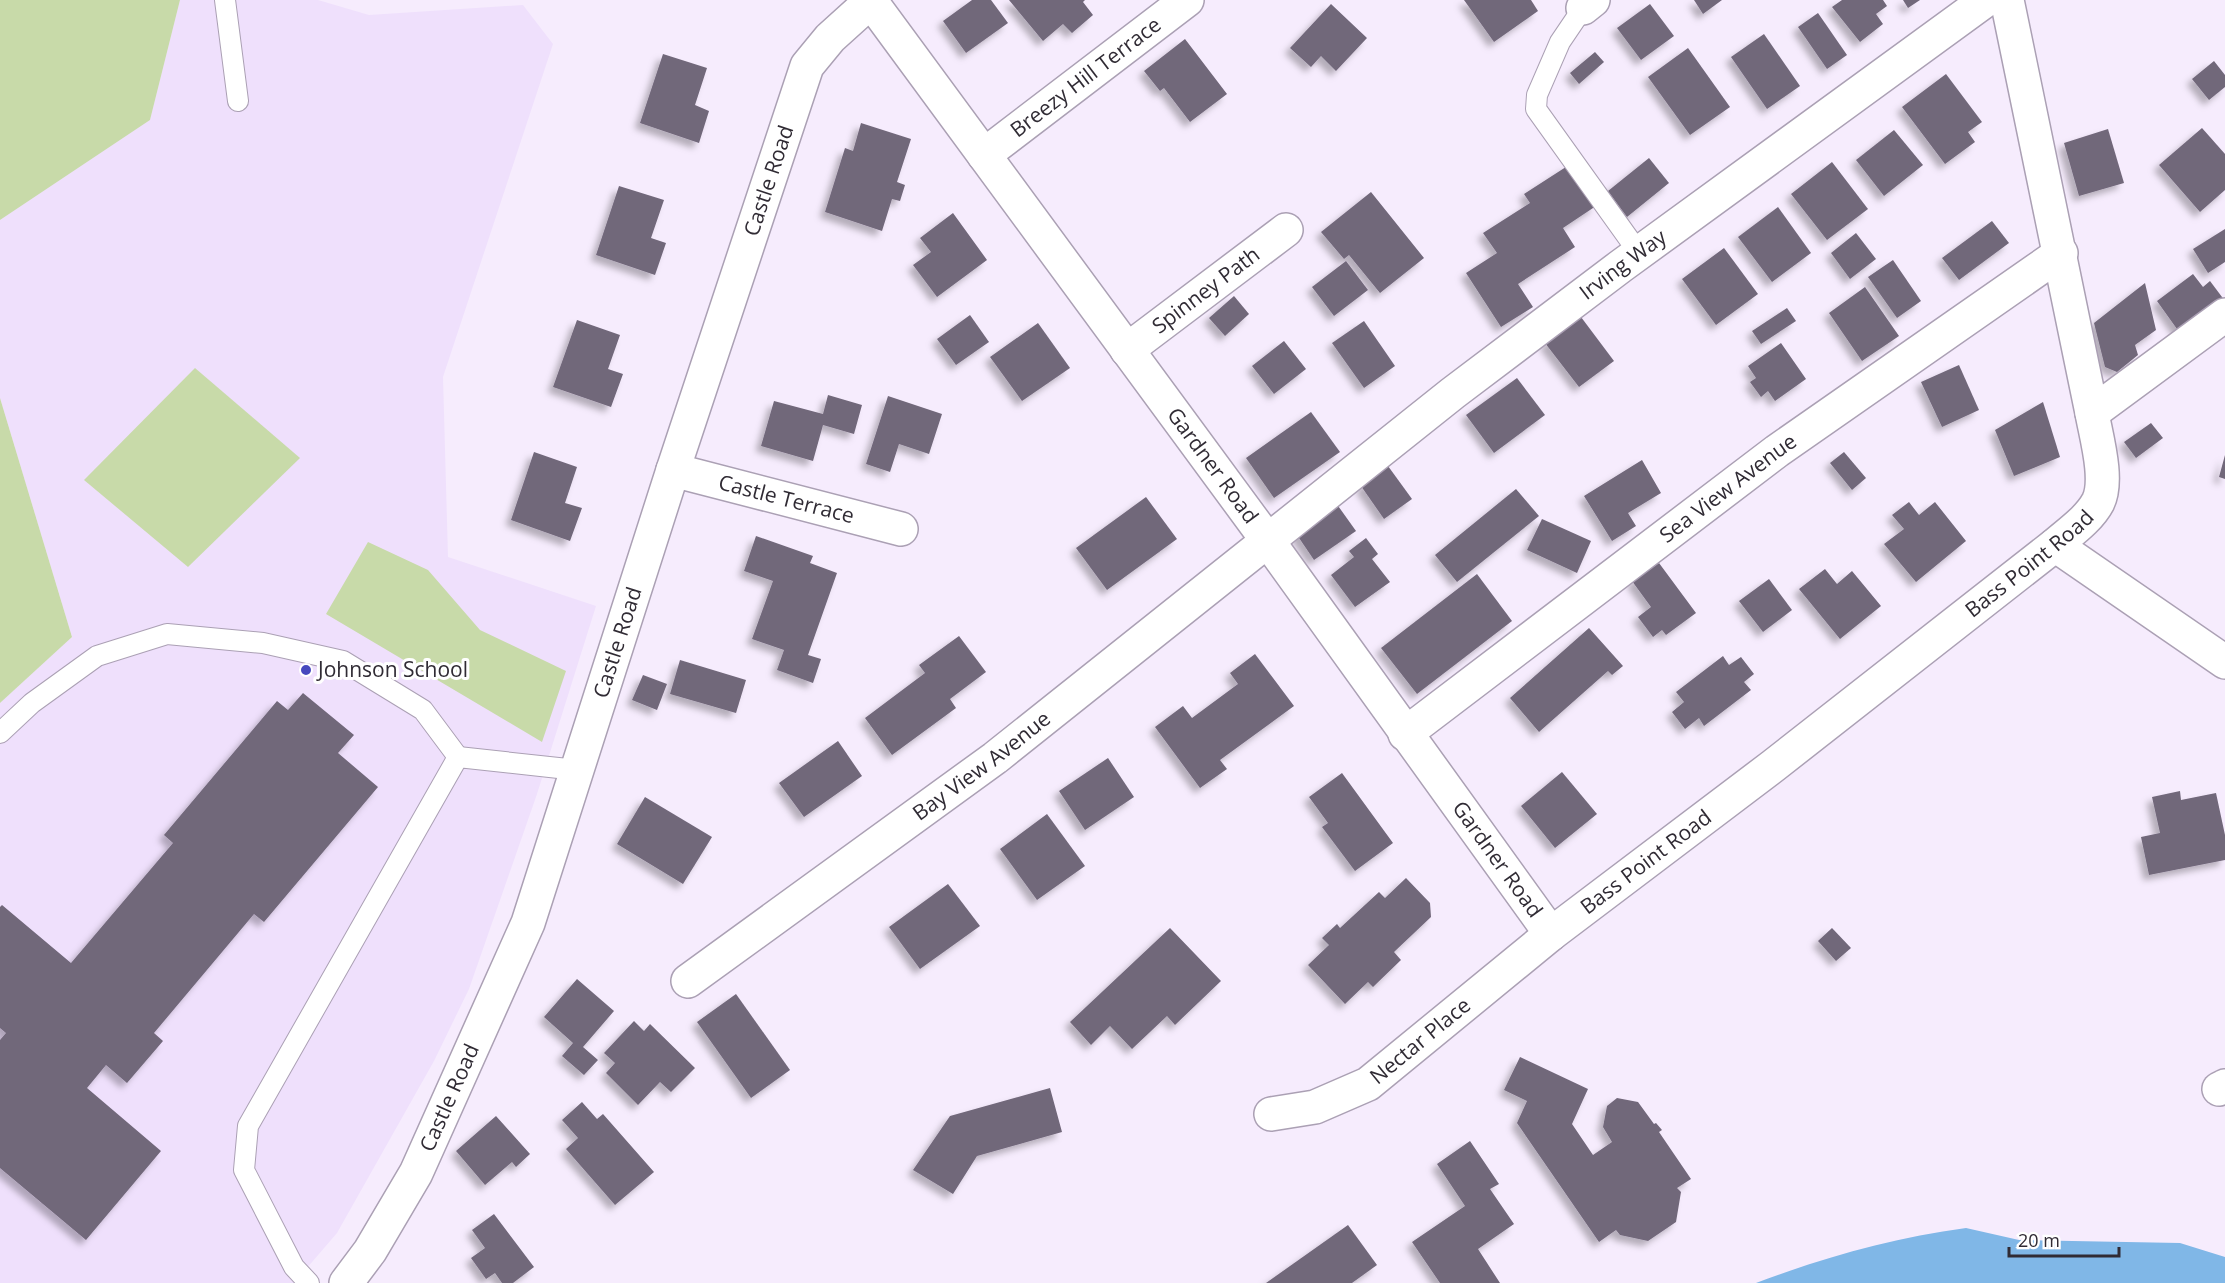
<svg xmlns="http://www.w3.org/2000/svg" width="2225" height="1283" font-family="'Open Sans',sans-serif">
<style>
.built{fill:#efe0fc}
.green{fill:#c8daa9}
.water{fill:#80b7e7}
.building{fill:#71677a;filter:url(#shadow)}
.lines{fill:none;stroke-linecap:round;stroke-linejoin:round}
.lane-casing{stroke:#aba0b4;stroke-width:22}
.street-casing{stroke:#aba0b4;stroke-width:36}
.lane{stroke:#fff;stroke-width:20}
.street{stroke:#fff;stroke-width:33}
.poi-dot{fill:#4648be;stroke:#fff;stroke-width:2}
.labels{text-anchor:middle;stroke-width:6;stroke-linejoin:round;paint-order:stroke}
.street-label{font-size:21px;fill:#302b34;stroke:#fff}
.poi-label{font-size:21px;fill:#302b34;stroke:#fff;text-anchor:start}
</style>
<defs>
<filter id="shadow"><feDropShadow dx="-5.5" dy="5.5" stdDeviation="3" flood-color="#0004"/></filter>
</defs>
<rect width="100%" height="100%" fill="#f6ecfd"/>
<polygon class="built" points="180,0 318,0 369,15 523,5 553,44 443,377 448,557 596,606 537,794 469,989 434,1061 337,1233 294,1283 0,1283 0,703 72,637 0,398 0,220 150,120"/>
<g class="green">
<polygon points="0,0 180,0 150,120 0,220"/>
<polygon points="195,368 300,458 188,567 84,480"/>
<polygon points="0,398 72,637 0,703"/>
<polygon points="368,542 428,570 480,630 566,671 542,742 326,614"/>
</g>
<path class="water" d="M1966,1228L2019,1240L2180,1243L2225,1257V1283H1756C1825,1257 1893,1238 1966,1228Z"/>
<g class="building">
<polygon points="972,0 991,0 1008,23 966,53 943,21"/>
<polygon points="1009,0 1085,0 1083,2 1093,15 1072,33 1063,24 1043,41"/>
<polygon points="1464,0 1531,0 1538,11 1494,42"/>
<polygon points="1694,0 1722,0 1703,14"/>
<polygon points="1842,0 1883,0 1887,6 1876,14 1883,24 1860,42 1832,7"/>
<polygon points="1903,0 1920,0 1908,8"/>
<polygon points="1331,4 1367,38 1336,71 1321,56 1311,67 1290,48"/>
<polygon points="1650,4 1674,36 1641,60 1617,28"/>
<polygon points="1818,13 1847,55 1827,69 1798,27"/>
<polygon points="1764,34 1800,86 1767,109 1731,57"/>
<polygon points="1185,39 1227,94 1190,122 1164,88 1160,91 1144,71"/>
<polygon points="1688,48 1730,107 1690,135 1648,77"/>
<polygon points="1595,52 1604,62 1579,84 1570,73"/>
<polygon points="663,54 707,68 695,105 709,111 699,143 640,123"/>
<polygon points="2214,61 2225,75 2225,87 2209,100 2192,79"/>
<polygon points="1946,74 1982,122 1968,132 1975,142 1945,164 1902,107"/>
<polygon points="861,123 911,139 897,182 905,185 900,201 892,199 882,231 825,212 845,148 853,151"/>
<polygon points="2202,128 2225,154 2225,190 2200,212 2159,165"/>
<polygon points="2108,129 2124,183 2079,196 2064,143"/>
<polygon points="1894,130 1923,165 1884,196 1856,160"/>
<polygon points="1649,158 1669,183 1627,217 1608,191"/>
<polygon points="1832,162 1868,209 1827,240 1791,194"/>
<polygon points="1569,165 1596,206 1563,228 1575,247 1518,284 1533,307 1501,327 1466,273 1497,253 1483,233 1530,203 1524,194"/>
<polygon points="619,186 664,200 651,238 666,243 655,275 596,255"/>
<polygon points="1371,192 1424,258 1380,293 1349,255 1344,259 1321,232"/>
<polygon points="1778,207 1811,253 1772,282 1738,237"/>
<polygon points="953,213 987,260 937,297 913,265 931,252 920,238"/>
<polygon points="1992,221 2009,243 1959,280 1942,258"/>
<polygon points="2225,229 2225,262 2208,273 2193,249"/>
<polygon points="1856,233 1876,259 1850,279 1831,253"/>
<polygon points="1724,248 1758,294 1716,325 1682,279"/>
<polygon points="1893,260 1921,301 1897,318 1868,277"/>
<polygon points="1346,261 1368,290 1334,316 1312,287"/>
<polygon points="2193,274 2203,287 2210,281 2225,301 2182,336 2157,301"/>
<polygon points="2145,283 2156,330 2135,345 2138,355 2117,372 2105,367 2094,323"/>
<polygon points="1865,287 1899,336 1862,361 1829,313"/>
<polygon points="1234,296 1249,314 1225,336 1209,318"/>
<polygon points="1787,308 1796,321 1761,344 1752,331"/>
<polygon points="970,315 989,342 956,365 937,339"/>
<polygon points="1581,317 1614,361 1579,387 1545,343"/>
<polygon points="577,320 620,335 608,369 623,374 611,407 553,387"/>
<polygon points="1364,321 1395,366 1364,388 1332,343"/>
<polygon points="1038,323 1070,368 1022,401 990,357"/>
<polygon points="1284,341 1306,369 1274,394 1252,366"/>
<polygon points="1781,343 1806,379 1775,401 1768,391 1761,397 1750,382 1756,378 1748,366"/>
<polygon points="1959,365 1979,410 1942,427 1921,382"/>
<polygon points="1517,378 1545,415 1494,453 1466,415"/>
<polygon points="828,395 862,405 854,434 823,425 813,461 761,446 774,401 823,414"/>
<polygon points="888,396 942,414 929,454 899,444 890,472 866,464"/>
<polygon points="2043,402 2060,457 2014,476 1995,430"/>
<polygon points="1311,412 1340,452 1274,498 1246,458"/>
<polygon points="2151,423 2163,438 2136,458 2124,442"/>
<polygon points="534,452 577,467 565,503 582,508 570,541 511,520"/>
<polygon points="1844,452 1866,478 1852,490 1830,463"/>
<polygon points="2225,455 2225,479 2219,477"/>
<polygon points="1642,460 1661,493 1628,513 1636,526 1612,541 1584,496"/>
<polygon points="1388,466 1412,499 1384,519 1361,486"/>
<polygon points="1516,489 1539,516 1457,582 1435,555"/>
<polygon points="1146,497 1177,539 1107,590 1076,548"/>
<polygon points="1909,502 1919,515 1935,502 1966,541 1916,582 1884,544 1904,529 1892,515"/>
<polygon points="1336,503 1356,531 1314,560 1295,532"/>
<polygon points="1542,519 1591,541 1577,573 1527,550"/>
<polygon points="756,536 813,556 810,563 837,573 808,655 821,659 813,683 777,670 784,650 752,639 773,581 744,571"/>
<polygon points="1366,538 1378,554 1372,559 1390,582 1355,607 1331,575 1354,557 1349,551"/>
<polygon points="1659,563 1696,613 1666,635 1662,630 1653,637 1638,617 1651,607 1632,581"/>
<polygon points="1825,569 1837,584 1852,571 1881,606 1840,639 1799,589"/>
<polygon points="1477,574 1512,621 1417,694 1381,648"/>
<polygon points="1769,579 1792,610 1763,632 1739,601"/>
<polygon points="1589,628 1623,666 1612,675 1608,671 1539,732 1510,698"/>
<polygon points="959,636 986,672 950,699 956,708 892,755 865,718 925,673 919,665"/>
<polygon points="1255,654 1294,706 1220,760 1227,769 1200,788 1155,727 1183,706 1192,718 1238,684 1230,673"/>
<polygon points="1723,656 1729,665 1741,657 1754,674 1744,682 1751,690 1704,726 1699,718 1685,729 1672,712 1684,702 1676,692"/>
<polygon points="680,660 746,680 736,713 670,694"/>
<polygon points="643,675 667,684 657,710 632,700"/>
<polygon points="303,693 354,735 338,753 378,787 264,922 254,914 154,1033 163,1041 127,1083 106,1065 87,1088 161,1151 86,1240 0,1168 0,1040 6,1033 0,1028 0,907 2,905 71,963 173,843 164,835 277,701 288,710"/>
<polygon points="838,741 862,776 804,817 779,783"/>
<polygon points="1108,758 1134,797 1085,830 1059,791"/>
<polygon points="1562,772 1597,814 1555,848 1521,806"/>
<polygon points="1342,773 1393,843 1355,871 1322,827 1328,823 1309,797"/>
<polygon points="2180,791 2181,800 2216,793 2225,835 2225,860 2149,875 2141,837 2160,833 2152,797"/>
<polygon points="645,797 712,837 683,884 617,844"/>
<polygon points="1047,814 1085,866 1037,900 1000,849"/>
<polygon points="1406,878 1430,903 1431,917 1394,952 1401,960 1373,987 1368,982 1345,1004 1308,965 1329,945 1322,938 1337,924 1340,928 1379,892 1385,898"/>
<polygon points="948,884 980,926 920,969 889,927"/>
<polygon points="1170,928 1221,981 1175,1025 1167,1016 1132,1049 1110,1026 1091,1045 1070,1022"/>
<polygon points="1832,928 1851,948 1836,961 1818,941"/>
<polygon points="577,979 614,1011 583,1047 598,1060 584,1075 562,1056 573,1043 544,1017"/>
<polygon points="736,994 790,1070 751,1098 697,1022"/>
<polygon points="634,1021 644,1031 650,1024 695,1068 671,1092 660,1082 638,1105 606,1073 615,1063 604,1053"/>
<polygon points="1520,1057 1588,1089 1572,1124 1593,1155 1612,1142 1603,1127 1607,1106 1617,1098 1638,1102 1654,1124 1656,1123 1662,1130 1659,1132 1691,1179 1677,1188 1681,1192 1676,1222 1648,1241 1620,1235 1616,1230 1599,1242 1517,1123 1527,1101 1504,1090"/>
<polygon points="1050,1088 1062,1132 977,1156 953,1194 913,1170 950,1116"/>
<polygon points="582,1102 597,1119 603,1114 654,1172 615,1205 566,1149 578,1138 562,1120"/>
<polygon points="496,1116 530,1154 516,1167 512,1162 485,1185 456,1151"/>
<polygon points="1470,1141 1499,1184 1490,1189 1514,1224 1478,1249 1500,1283 1440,1283 1412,1242 1465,1206 1437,1164"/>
<polygon points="494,1214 534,1267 513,1283 502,1283 495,1273 486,1279 471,1258 485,1248 472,1230"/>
<polygon points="1348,1225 1377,1265 1352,1283 1266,1283"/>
</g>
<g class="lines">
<defs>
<g id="lane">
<polyline points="225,0 238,101"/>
<polyline points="1583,8 1560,42 1537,95 1536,109 1639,253"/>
<polyline points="0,733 32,703 97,656 167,634 263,643 343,661 423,710 458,757"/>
<polyline points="309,1283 294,1267 244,1170 248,1126 458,757 577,770"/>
</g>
<g id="street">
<path id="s1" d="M870,0L1268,541L1551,934"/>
<polyline points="1583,8 1593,0"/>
<path id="s2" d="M984,155L1187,0"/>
<path id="s3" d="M1127,350L1286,230"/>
<polyline points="2092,413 2225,315"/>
<path id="s4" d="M673,470L901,529"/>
<polyline points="2055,545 2225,662"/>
<path id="s5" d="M1405,734L1777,451L2061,253"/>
<path id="s6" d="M688,981L995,758L1453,393L1621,266L1986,0"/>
<polyline points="2219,1089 2225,1086"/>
<path id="s7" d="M1271,1114L1315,1107L1368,1084L1551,934L1773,766L2055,545C2070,532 2089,519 2098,502C2109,480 2096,436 2092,413L2007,0"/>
<path id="s8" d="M346,1283L370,1251L416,1173L528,923L673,470L807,66L830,38L871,1"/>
</g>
</defs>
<use href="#lane" class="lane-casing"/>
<use href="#street" class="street-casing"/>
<use href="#lane" class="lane"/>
<use href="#street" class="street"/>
</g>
<circle class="poi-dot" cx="306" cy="670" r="6"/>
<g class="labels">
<g class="street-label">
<text dy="7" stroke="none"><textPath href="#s2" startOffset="128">Breezy Hill Terrace</textPath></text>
<text dy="7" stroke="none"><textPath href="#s8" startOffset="1185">Castle Road</textPath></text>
<text dy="7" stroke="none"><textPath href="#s6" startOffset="1178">Irving Way</textPath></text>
<text dy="7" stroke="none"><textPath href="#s3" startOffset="99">Spinney Path</textPath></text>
<text dy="7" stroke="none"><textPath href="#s1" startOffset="578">Gardner Road</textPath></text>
<text dy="7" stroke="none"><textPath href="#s5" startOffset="406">Sea View Avenue</textPath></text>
<text dy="7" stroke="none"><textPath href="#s4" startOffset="117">Castle Terrace</textPath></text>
<text dy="7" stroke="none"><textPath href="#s7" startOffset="944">Bass Point Road</textPath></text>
<text dy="7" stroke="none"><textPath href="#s8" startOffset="699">Castle Road</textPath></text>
<text dy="7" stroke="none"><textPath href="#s6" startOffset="364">Bay View Avenue</textPath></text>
<text dy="7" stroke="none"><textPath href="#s1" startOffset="1064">Gardner Road</textPath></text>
<text dy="7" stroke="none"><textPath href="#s7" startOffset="458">Bass Point Road</textPath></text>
<text dy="7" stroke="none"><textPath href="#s7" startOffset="170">Nectar Place</textPath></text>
<text dy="7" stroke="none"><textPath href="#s8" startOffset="213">Castle Road</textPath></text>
</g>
<g class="poi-label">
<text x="318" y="677">Johnson School</text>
</g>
</g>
<path d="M2009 1247v9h110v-9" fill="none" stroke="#302b34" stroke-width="3"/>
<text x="2018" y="1247" font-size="18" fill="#302b34" stroke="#ffffff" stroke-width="4.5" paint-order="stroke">20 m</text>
</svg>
